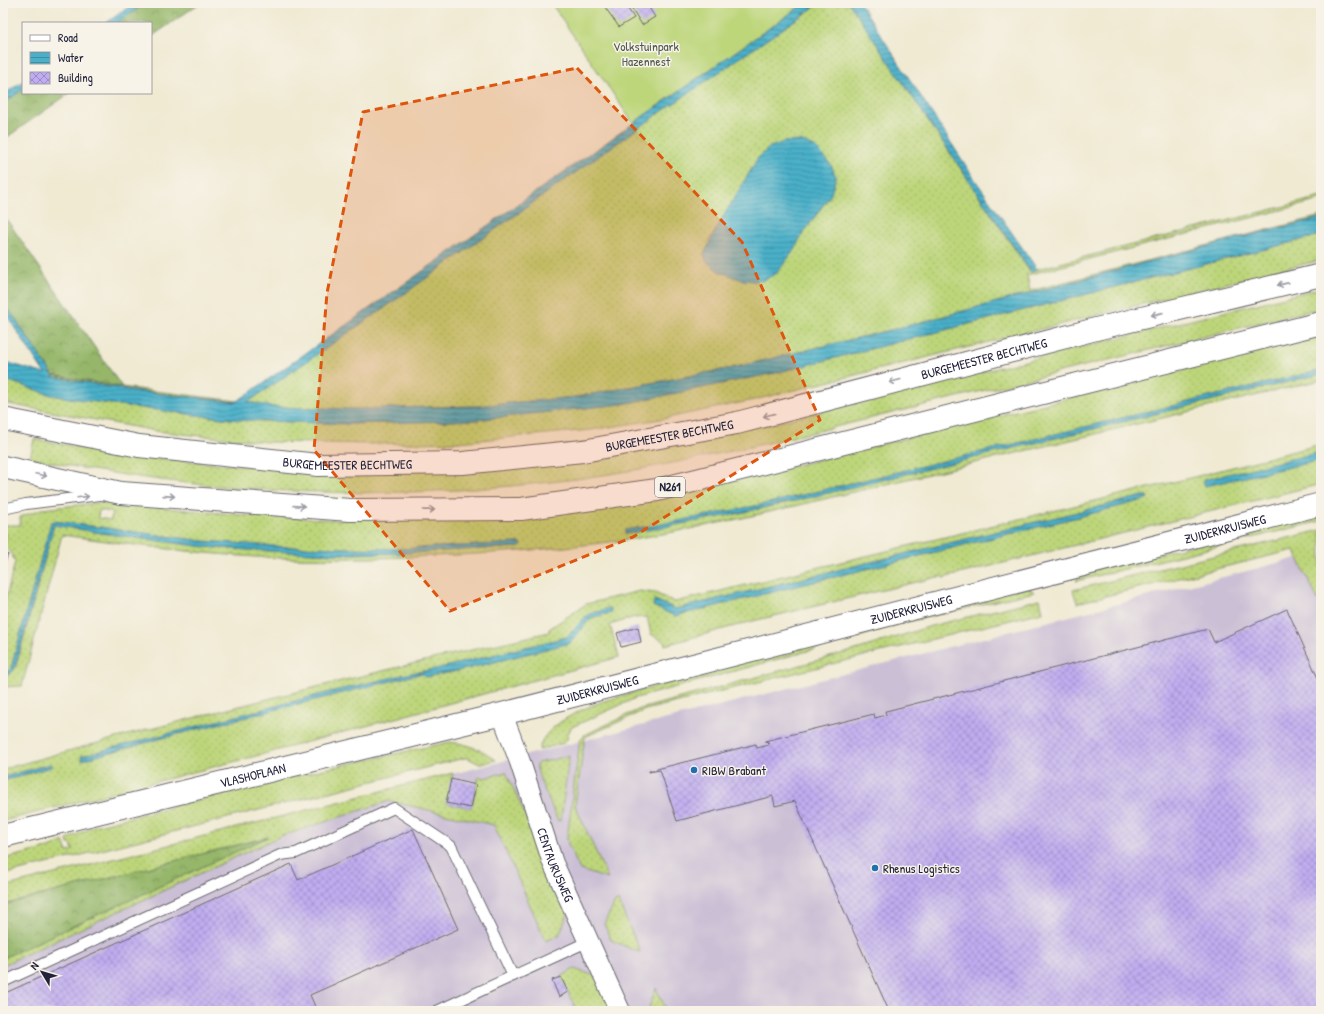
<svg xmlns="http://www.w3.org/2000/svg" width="1324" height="1014" font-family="'Patrick Hand',sans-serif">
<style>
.industrial{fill:#cbbfd5}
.grass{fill:url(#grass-dots);stroke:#707c5a;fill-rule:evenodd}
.forest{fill:url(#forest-crowns);stroke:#5c6c52}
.garden{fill:#bdd67a;stroke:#707c5a}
.water{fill:url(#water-rules);stroke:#366982}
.building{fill:url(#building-cross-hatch)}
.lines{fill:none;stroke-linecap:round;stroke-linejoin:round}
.service-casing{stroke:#6a6870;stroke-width:12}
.minor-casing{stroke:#6a6870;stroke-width:22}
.tertiary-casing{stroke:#6a6870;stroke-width:24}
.primary-casing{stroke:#6a6870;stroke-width:24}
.service{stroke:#fff;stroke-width:10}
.minor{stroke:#fff;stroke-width:20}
.tertiary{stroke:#fff;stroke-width:22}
.primary{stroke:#fff;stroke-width:22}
.oneway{stroke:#9c9ca7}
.marked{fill:#de560e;fill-opacity:0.2;stroke:#de560e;stroke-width:3;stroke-dasharray:8 5;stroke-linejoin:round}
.poi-dot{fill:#1f6fb2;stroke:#f7f3e8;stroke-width:1.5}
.labels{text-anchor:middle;stroke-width:3;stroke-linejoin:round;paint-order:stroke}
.shield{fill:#f7f3e8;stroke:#62616f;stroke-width:1}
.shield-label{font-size:12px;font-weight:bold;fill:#22223b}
.park-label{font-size:13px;fill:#50584e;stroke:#f7f3e8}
.street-label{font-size:13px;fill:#22223b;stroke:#f7f3e8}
.poi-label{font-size:13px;fill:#22223b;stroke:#f7f3e8;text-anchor:start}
</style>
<defs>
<pattern id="grass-dots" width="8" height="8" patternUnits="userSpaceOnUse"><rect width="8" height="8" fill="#bdd67a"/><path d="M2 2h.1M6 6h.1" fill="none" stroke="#a2b76a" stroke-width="1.8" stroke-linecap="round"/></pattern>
<pattern id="forest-crowns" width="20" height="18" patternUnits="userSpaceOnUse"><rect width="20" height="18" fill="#96b76a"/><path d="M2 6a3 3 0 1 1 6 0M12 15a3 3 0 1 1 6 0" fill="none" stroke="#7a9458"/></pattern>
<pattern id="water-rules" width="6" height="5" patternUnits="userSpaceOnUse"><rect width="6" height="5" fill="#4ab0c9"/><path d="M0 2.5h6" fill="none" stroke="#3d8fa4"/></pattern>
<pattern id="building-cross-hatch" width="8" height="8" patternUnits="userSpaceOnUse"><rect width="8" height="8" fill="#c0adf1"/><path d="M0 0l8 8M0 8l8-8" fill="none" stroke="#9c8cc4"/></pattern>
</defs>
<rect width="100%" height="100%" fill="#f7f3e8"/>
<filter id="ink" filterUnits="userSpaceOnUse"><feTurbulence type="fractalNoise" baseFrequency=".025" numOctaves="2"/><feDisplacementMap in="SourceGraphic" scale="8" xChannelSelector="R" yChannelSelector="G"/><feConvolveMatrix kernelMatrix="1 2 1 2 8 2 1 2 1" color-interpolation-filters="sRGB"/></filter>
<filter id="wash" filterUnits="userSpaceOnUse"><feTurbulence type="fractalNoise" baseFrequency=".012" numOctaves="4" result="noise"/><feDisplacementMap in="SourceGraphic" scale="16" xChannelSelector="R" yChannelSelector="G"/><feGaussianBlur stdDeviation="0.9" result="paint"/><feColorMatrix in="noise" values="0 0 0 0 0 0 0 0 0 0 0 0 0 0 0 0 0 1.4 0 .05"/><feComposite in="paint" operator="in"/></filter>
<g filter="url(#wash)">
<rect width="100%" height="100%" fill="#f0ead3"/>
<polygon class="industrial" points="1321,552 1321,1011 3,1011 3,948 421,782"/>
<g class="grass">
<path d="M820,3H849L1030,272L1037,269L1321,197V200L1027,275L1030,291L1321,216V218L1239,238L895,329L732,368L576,397L476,406L351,409L274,407L248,402L390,304L661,112ZM758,158L831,194L800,238L795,249L730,275L718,271L709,241Z"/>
<polygon points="1321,235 1321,260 754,400 667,418 591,430 458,442 369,444 268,442 192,435 156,431 3,403 3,379 51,395 149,409 240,420 350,424 476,420 775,373"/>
<path d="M1321,288V308C1182,342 1043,376 904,410C778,441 652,473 522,485C358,501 191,492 30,458L34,439L99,451L144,457L300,471L762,426Z"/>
<path d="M1321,336V370L765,504L663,524L625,530H648L735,514L803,499L1321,374V380L791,507C739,519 685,531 632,539C575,547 517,552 459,555C391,558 324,560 256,557C191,553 126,544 62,535L22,686L3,687V676C11,675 14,670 17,663L54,525L108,534L206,547L249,550L338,554L401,553L520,547L519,543L398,549L288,547L203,541L54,521L51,522L11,668L8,671L3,672V657H4L6,652L3,651V609L15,562L11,553L4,547L7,534L3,533V525H20V517L42,509L114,501L176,509L242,515L339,520L781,469ZM99,510L112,512L111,520L98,518Z"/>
<path d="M53,375L122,387L238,401L236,402C174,396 114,388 54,377Z"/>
<path d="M1321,444V452L1203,481L1205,486L1321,460V484L943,578L942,576L753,621L665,645L664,642L651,634L647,617L635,618V617L610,625L619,657L260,755L3,821V781L51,767L50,764L3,777V769C184,718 366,674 549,632V629L586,604L640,591L655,593L675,602L1194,477ZM1144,496H1147L1082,516L675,616L653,606L655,600L676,609ZM609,608L611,609V613L593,617L589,620L570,643L462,670L426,677L422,674H419L174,735L82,760V756L334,691L411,673L436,669L567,637L588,615Z"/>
<polygon points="1321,514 1321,521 1076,581 1079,573"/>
<polygon points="1321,530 1321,606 1294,550 1077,603 1073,590"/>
<path d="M1028,586L1034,592L903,623L855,638L636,698L572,727C567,732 569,739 564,743L539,750C542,725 586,707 607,700L852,632Z"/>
<polygon points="1040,599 1043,612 645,710 585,737 575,805 608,879 580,870 568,844 567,838 580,740 584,735 640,709 859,649 931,626"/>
<path d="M450,742C468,744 482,749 496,760L480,764L467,758H464L3,875V859L52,847L63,841L67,852L73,850L71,844H68L67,840L94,826L324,769Z"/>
<polygon points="569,756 561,819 558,821 540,780 536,765 538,763"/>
<polygon points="506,772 569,912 559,935 546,941 494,825 389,801 279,837 3,965 3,958 265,838 3,905 3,887 453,773 446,803 471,808 479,776 484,778"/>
<polygon points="618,901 640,951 638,952 611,940 604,924 615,902"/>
<polygon points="574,969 599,977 614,1011 577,1011 561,977"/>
<polygon points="656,988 667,1011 648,1011"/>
</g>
<g class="forest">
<polygon points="146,3 200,3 151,37 151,23 117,23"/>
<polygon points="23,89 23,93 70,93 3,140 3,104"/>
<polygon points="3,214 122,387 53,375 3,301"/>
<polygon points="268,837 3,958 3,905"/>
</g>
<polygon class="garden" points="551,3 805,3 633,123"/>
<g class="water">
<polygon points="134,3 146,3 117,23 106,23"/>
<polygon points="805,3 820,3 661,112 390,304 248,402 274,407 351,409 476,406 576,397 732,368 895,329 1239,238 1321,218 1321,235 775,373 623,404 476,420 350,424 269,421 240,420 195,415 88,401 51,395 3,379 3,361 45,374 3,310 3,301 54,377 134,391 236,402"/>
<polygon points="849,3 860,3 974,178 1037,269 1031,272"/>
<polygon points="23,81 23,89 3,104 3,95"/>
<polygon points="800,141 815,147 823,155 831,165 836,177 831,194 800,238 795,249 777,273 764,280 753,281 742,280 718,271 706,261 704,254 723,217 758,158 770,147 784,142"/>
<polygon points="1321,370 1321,374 803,499 735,514 625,534 625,530 663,524 765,504"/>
<polygon points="1321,452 1321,460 1205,486 1203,480"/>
<polygon points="1144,496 1147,496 1148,498 1144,500 1082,516 675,616 653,606 654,600 676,609"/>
<polygon points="54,521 203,541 288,547 398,549 519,543 522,544 520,547 401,553 338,554 249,550 206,547 108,534 54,525 14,670 8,675 3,676 3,672 8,671 11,668 51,522"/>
<polygon points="609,608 611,609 611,613 593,617 589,620 570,643 462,670 426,677 422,674 419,674 174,735 82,760 81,756 334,691 411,673 436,669 567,637 587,615"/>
<polygon points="51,764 51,767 3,781 3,777"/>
</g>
<g id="blocks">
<g class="building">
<polygon points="602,3 624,3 634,18 619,27"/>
<polygon points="636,3 646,3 655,17 642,25 631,7"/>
<polygon points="3,553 8,554 3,570"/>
<polygon points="1287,609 1321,685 1321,1011 889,1011 795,801 775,806 773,796 677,821 660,770 649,772 649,771 756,744 757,748 769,745 768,742 765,741 874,714 875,718 886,715 885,711 886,711 1208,629 1214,642"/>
<polygon points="638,627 641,642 621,647 617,633"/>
<polygon points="451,779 476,785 471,808 446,803"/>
<polygon points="413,829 458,929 310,995 317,1011 3,1011 3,994 291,864 298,880"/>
<polygon points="561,977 568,992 559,997 552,980"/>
</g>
</g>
</g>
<g filter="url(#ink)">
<use href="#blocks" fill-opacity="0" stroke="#6a6870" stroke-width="1"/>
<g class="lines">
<defs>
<g id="service">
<polyline points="3,509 26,504 100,495"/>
<polyline points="3,982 280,855 296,853 394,808 451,846 513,976"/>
<polyline points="437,1011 589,941"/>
</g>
<g id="minor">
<path id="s1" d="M502,714L520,762L553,863L620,1011"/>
</g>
<g id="tertiary">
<path id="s2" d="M3,836L502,714L1321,504"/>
</g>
<g id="primary">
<path id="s3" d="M3,419L139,446L318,465L463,463L583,451L737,423L1096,329L1321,275"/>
<polyline points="3,467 121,493 350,510 521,509 657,490 1321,323"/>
</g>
</defs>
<use href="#service" class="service-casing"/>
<use href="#minor" class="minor-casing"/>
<use href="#tertiary" class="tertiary-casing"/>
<use href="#primary" class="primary-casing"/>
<use href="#service" class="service"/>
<use href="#minor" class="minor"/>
<use href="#tertiary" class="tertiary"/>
<use href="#primary" class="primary"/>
</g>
<defs><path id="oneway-shaft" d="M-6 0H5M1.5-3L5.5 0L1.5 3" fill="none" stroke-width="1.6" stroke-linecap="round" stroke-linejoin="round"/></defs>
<g class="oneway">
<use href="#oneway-shaft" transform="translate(1283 284) rotate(167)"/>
<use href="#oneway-shaft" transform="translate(1157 314) rotate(167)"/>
<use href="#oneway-shaft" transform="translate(895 381) rotate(165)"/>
<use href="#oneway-shaft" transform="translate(769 415) rotate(165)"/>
<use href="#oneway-shaft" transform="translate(41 475) rotate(12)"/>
<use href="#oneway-shaft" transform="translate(169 496) rotate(4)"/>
<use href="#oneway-shaft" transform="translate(83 497) rotate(-7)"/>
<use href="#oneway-shaft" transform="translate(299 506) rotate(4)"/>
<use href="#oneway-shaft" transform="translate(429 510) rotate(-1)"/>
</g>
</g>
<path class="marked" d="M577,68L742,242L820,420L633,537L450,611L314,450L327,293L363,112Z"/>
<g class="poi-dot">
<circle cx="694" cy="770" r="4"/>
<circle cx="875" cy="868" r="4"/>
</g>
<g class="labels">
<rect class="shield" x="655" y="477" width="30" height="20" rx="3"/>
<g class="shield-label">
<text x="670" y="491">N261</text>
</g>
<g class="park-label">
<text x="646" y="51">Volkstuinpark<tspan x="646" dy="15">Hazennest</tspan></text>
</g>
<g class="street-label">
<text dy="5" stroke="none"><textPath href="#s3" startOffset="996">BURGEMEESTER BECHTWEG</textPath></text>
<text dy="5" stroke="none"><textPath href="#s3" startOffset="672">BURGEMEESTER BECHTWEG</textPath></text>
<text dy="5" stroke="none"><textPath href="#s3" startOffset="348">BURGEMEESTER BECHTWEG</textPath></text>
<text dy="5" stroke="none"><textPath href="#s2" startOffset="1260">ZUIDERKRUISWEG</textPath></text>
<text dy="5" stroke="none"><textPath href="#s2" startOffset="936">ZUIDERKRUISWEG</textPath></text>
<text dy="5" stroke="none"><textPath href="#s2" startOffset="612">ZUIDERKRUISWEG</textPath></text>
<text dy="5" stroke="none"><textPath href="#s2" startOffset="257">VLASHOFLAAN</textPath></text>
<text dy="5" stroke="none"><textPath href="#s1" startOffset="160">CENTAURUSWEG</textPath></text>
</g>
<g class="poi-label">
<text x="702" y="775">RIBW Brabant</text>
<text x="883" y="873">Rhenus Logistics</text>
</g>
</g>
<rect width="1324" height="1014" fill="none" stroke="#f7f3e8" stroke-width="16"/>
<rect x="22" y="22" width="130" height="72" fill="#f7f3e8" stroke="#a29fa3"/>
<rect x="30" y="35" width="20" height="6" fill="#ffffff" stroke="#a29fa3"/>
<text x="58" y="42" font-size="12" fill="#22223b">Road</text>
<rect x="30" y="52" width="20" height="12" fill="url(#water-rules)" stroke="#a29fa3"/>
<text x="58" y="62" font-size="12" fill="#22223b">Water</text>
<rect x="30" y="72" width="20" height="12" fill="url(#building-cross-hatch)" stroke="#a29fa3"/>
<text x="58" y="82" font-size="12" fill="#22223b">Building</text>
<g transform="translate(42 972) rotate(308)" stroke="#f7f3e8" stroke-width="3" paint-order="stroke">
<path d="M0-3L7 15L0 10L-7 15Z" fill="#22223b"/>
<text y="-6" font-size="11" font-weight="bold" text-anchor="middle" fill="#22223b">N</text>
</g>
</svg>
